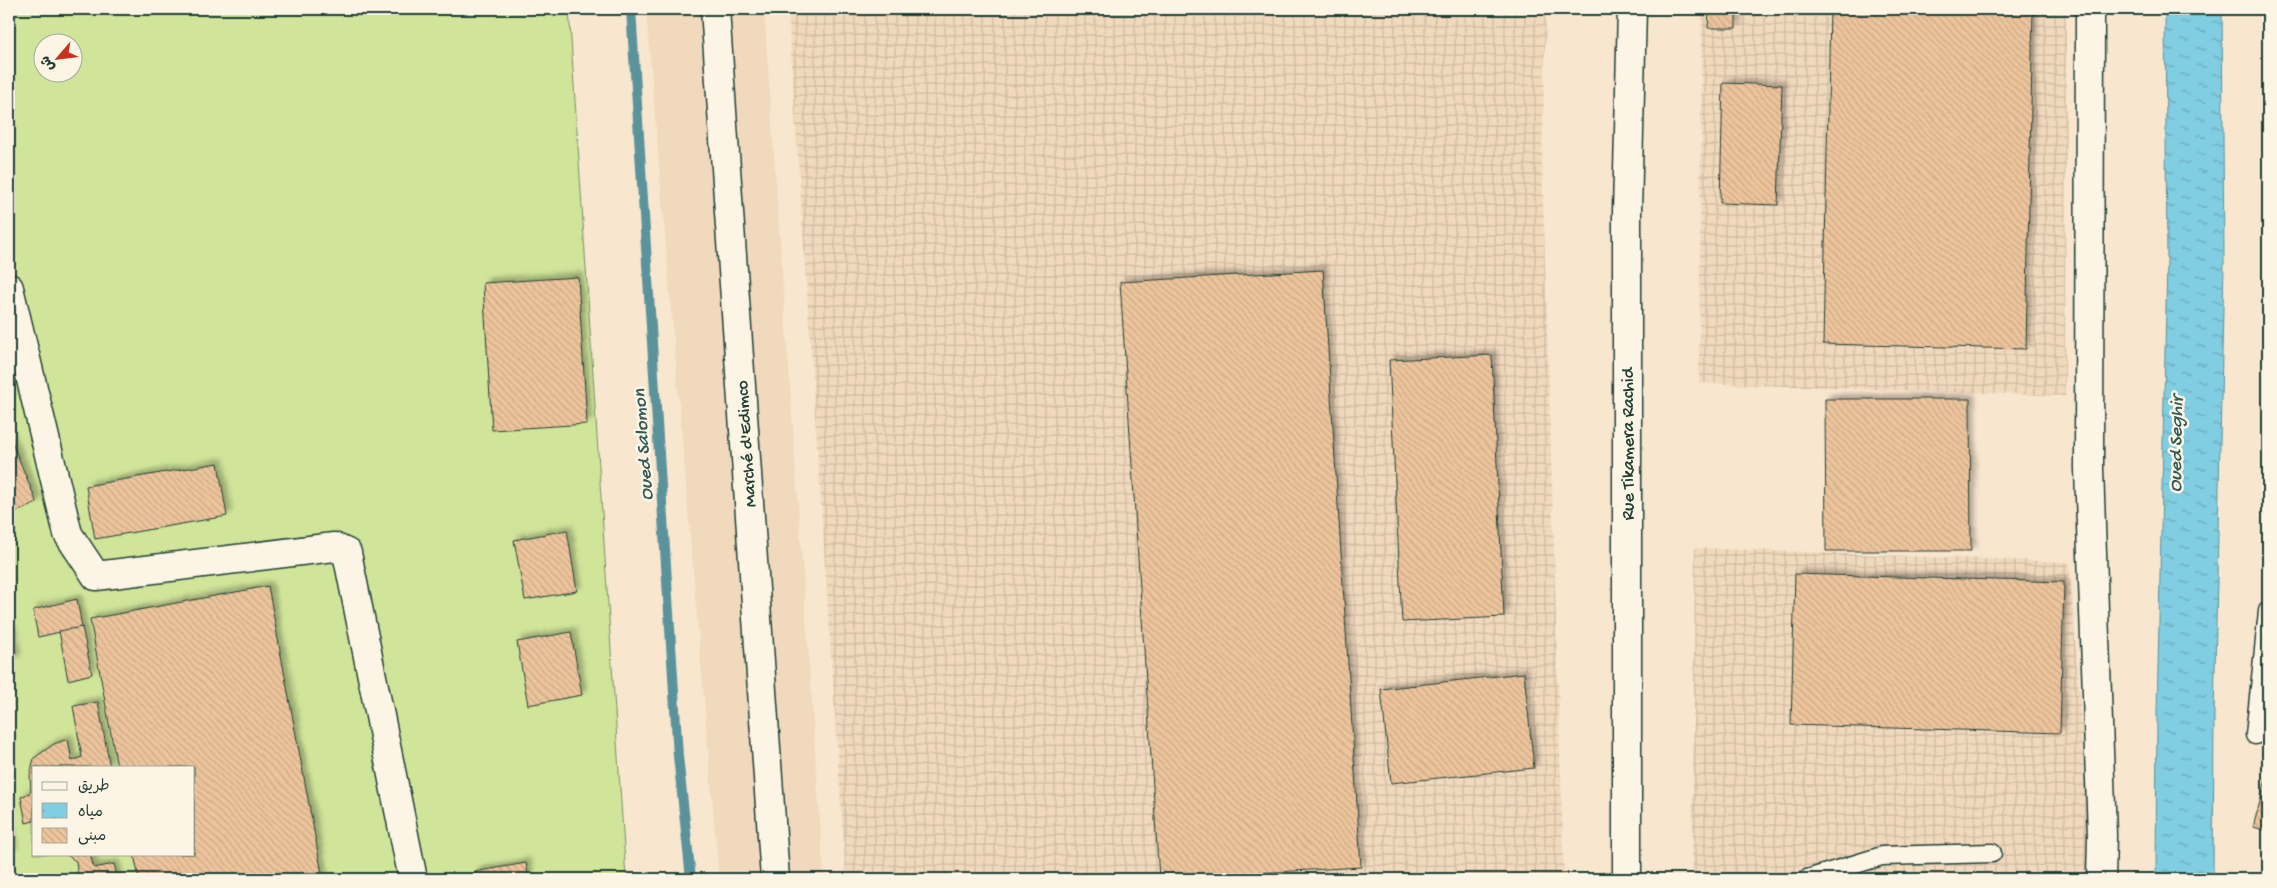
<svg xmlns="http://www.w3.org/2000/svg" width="2277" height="888" font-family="'Gochi Hand','Playpen Sans Arabic',sans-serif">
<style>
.built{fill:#f1d9bd}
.industrial{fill:url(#industrial-grid)}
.grass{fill:#d0e59a;stroke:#789167;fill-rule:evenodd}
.water{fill:url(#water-ripples);stroke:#5a939c}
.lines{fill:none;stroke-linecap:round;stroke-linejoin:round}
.stream{stroke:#5a939c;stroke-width:10}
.building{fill:url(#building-back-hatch);stroke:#1f3d34;filter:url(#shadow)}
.service-casing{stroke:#1f3d34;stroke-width:21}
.minor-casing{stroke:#1f3d34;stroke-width:31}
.service{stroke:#fcf5e5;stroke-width:18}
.minor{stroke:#fcf5e5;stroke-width:28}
.labels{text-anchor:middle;stroke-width:5;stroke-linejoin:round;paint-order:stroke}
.street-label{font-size:18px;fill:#1f3d34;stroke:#fcf5e5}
.water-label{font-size:19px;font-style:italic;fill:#335a57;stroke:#fcf5e5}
</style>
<defs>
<pattern id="industrial-grid" width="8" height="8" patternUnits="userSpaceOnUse" patternTransform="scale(1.25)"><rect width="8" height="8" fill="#f1d9bd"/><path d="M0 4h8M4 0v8" fill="none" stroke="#cebba3"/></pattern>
<pattern id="water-ripples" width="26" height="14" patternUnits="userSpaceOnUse" patternTransform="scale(1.25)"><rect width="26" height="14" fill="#81cde1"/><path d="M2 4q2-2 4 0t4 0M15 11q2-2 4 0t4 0" fill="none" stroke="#69a8b7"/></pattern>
<pattern id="building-back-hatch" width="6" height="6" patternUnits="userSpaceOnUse" patternTransform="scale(1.25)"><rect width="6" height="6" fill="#edc49c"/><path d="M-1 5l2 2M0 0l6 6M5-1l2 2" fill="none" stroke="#cba987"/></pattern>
<filter id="shadow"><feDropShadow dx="4.5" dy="-4.5" stdDeviation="2.5" flood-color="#0004"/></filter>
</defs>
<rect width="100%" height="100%" fill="#f8e6cf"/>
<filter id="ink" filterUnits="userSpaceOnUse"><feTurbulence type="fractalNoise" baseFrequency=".02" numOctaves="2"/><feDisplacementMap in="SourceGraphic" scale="10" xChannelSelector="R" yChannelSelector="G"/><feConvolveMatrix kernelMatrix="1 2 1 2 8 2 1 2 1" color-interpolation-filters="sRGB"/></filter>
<g filter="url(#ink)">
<polygon class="built" points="646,9 764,9 824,879 719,879"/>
<g class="industrial">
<polygon points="788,9 1546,9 1542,163 1564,879 846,879"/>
<polygon points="1702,9 2066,9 2065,396 1699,383"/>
<polygon points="1695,548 2069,562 2093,865 2090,879 1692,879"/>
</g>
<path class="grass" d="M9,9H569L626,879H9ZM42,42H72V72H42ZM34,767H194V854H34Z"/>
<polygon class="water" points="2165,9 2222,9 2224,263 2214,714 2213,879 2156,879 2157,713 2167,262"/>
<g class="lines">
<polyline class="stream" points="631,9 678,756 691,879"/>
</g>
<g class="building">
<polygon points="1709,9 1736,9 1736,28 1708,28"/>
<polygon points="1830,9 2033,9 2026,349 1823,344"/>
<polygon points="1723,83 1782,85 1778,205 1720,203"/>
<polygon points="1323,270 1361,867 1159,879 1120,282"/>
<polygon points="578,277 587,424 492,430 483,283"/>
<polygon points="1492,355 1504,617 1402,622 1389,360"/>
<polygon points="1825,399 1970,399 1971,551 1826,551"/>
<polygon points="9,435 37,503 9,515"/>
<polygon points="218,463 227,516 95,539 86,486"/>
<polygon points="567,530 577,591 525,600 514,540"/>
<polygon points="1795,574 2064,582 2060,733 1791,725"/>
<polygon points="268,586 323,879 139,879 134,854 194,854 194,767 117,767 90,619"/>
<polygon points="77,599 82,627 38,637 33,610"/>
<polygon points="82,627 92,674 68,680 59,631"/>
<polygon points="11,630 16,659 9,661 9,631"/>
<polygon points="571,632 582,695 528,705 517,642"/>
<polygon points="1524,673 1534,768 1391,783 1381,689"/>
<polygon points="98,702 110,767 34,767 34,821 26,823 21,797 31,792 30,775 34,758 54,744 68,739 72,761 82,757 73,706"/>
<polygon points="2267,776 2268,777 2268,831 2253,827"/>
<polygon points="9,829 13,852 9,853"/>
<polygon points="65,854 90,854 94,868 114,864 118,879 78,879 76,861"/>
<polygon points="526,863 529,879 476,879 474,872"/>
</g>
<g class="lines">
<defs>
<g id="service">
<polyline points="2255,735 2268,611"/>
<polyline points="1807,879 1882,856 1992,853"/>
</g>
<g id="minor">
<polyline points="715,9 775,879"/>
<polyline points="2090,9 2089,469 2102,835 2101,879"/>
<polyline points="9,288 68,534 96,576 334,547 347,553 413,879"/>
<polyline points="1627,879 1627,212 1632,9"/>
</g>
</defs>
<use href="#service" class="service-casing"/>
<use href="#minor" class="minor-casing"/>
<use href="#service" class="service"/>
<use href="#minor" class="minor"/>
</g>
</g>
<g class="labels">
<g class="street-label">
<text transform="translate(745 444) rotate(-94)" y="6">Marché d'Edimco</text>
<text transform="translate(1627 444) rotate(-90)" y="6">Rue Tikamera Rachid</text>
</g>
<g class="water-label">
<text transform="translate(2174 444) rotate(-89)" y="7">Oued Seghir</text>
<text transform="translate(641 445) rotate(-94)" y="7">Oued Salomon</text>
</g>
</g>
<rect width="2277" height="888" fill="none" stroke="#fcf5e5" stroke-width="30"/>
<rect x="15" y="15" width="2247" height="858" fill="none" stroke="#1f3d34" stroke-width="2" filter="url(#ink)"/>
<rect x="32" y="766" width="162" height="90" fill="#fcf5e5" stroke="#a4ab9e"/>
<rect x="42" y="782" width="25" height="8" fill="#fcf5e5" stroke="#a4ab9e"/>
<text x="78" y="790" font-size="15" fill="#1f3d34">طريق</text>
<rect x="42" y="803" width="25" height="15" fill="url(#water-ripples)" stroke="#a4ab9e"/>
<text x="78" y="816" font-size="15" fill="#1f3d34">مياه</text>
<rect x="42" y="828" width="25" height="15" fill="url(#building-back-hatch)" stroke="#a4ab9e"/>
<text x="78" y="840" font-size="15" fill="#1f3d34">مبنى</text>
<g transform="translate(58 58) rotate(242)"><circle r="24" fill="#fcf5e5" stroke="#a4ab9e"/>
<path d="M0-4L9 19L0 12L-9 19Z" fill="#c8321e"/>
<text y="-8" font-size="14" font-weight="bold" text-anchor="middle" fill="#1f3d34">ش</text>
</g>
</svg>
